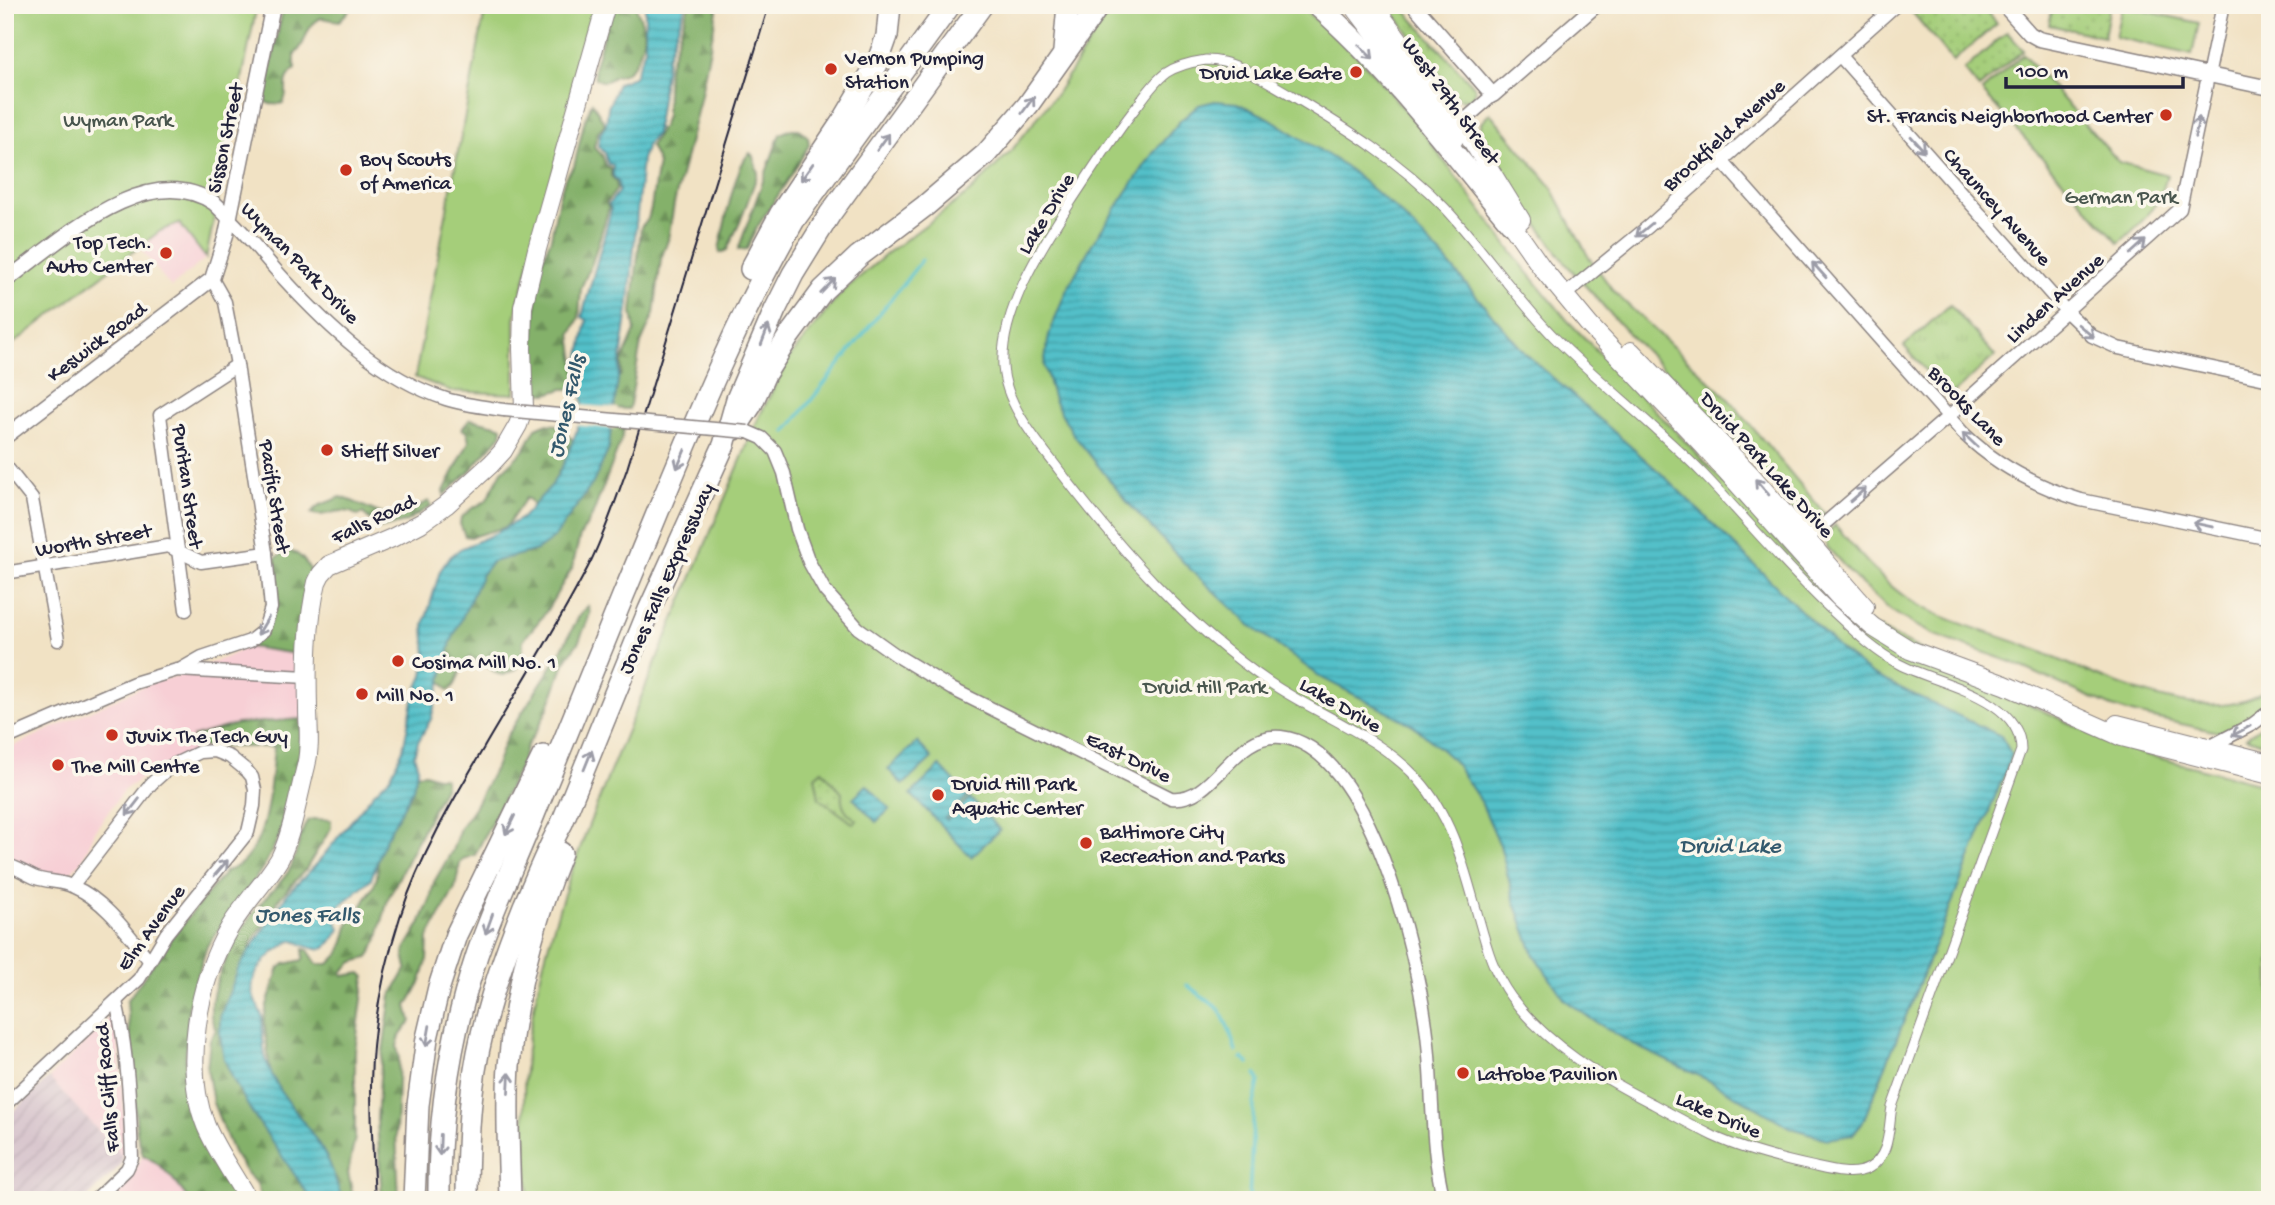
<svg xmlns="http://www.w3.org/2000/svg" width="2275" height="1205" font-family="'Gochi Hand',sans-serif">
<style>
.built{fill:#f7cfd5}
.industrial{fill:url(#industrial-furrows)}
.grass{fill:url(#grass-tufts);stroke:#64785a;stroke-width:2}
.forest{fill:url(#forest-firs);stroke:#536a52;stroke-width:2}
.park{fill:#a5ce7a;stroke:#64785a;stroke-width:2}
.garden{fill:url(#garden-dots);stroke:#64785a;stroke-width:2}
.water{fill:url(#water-rules);stroke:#3a7182;stroke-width:2}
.pier{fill:#f1e2c4}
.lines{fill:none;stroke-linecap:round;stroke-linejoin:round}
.stream{stroke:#52c0c9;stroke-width:3.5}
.pedestrian-casing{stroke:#8a8280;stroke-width:11}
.minor-casing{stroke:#8a8280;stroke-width:15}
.tertiary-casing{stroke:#8a8280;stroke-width:17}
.secondary-casing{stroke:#8a8280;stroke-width:20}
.motorway-casing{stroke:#8a8280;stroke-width:24}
.pedestrian{stroke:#fff;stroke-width:9}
.minor{stroke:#fff;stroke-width:12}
.tertiary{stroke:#fff;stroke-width:14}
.secondary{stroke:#fff;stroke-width:18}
.motorway{stroke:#fff;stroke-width:21}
.tram{stroke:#22223b;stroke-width:2}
.minor-bridge-casing{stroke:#8a8280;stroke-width:15;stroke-linecap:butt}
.minor-bridge{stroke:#fff;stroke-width:12}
.oneway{stroke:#9c9ca7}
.poi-dot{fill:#c8321e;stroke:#fbf7ec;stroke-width:2.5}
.labels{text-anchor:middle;stroke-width:7;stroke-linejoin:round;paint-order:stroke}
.poi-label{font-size:21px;fill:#22223b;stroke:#fbf7ec;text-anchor:start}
.street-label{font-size:21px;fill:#22223b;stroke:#fbf7ec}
.park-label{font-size:21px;fill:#49564e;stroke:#fbf7ec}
.water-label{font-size:23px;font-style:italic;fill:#33596d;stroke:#fbf7ec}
</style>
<defs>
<pattern id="industrial-furrows" width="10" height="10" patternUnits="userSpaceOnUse" patternTransform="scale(1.75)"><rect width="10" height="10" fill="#d2bdc8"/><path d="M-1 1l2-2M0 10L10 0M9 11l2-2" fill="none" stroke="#b4a2ad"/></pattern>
<pattern id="grass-tufts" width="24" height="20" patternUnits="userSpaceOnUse" patternTransform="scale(1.75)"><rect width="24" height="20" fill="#a5ce7a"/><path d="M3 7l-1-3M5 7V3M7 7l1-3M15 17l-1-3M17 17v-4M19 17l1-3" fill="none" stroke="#8eb16a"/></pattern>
<pattern id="forest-firs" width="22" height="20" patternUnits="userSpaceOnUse" patternTransform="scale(1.75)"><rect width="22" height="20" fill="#84b16a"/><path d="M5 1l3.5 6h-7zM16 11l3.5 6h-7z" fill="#6c9058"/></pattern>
<pattern id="garden-dots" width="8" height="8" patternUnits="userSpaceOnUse" patternTransform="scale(1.75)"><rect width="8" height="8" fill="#a5ce7a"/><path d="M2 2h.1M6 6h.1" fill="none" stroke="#8eb16a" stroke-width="1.8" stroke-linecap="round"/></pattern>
<pattern id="water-rules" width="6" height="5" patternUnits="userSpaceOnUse" patternTransform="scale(1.75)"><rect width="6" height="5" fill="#52c0c9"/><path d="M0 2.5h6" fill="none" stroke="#449ca4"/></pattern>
</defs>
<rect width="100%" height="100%" fill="#fbf7ec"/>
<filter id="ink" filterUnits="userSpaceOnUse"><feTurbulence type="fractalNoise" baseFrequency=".0143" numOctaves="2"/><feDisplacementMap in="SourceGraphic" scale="14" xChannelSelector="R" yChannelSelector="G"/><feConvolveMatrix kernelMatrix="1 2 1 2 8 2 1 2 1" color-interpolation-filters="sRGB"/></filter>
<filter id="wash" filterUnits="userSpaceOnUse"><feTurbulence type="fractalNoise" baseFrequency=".00686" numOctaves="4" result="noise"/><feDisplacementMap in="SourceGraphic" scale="28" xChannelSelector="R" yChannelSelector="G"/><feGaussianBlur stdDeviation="1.57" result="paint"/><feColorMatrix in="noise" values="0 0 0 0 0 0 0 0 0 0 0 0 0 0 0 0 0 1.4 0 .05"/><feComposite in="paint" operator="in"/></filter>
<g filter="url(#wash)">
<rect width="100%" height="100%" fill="#f1e2c4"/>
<g class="built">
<polygon points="179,223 206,258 171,287 139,247 159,231"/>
<polygon points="305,613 303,748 209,747 150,772 124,790 96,829 83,859 71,872 64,876 58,878 50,876 5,861 5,750 148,684 177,676 227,657 245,648"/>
<polygon points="112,1015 117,1022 124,1109 123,1157 49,1078"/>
<polygon points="143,1155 154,1160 170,1173 189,1200 105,1200 132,1175"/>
</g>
<polygon class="industrial" points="49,1078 123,1157 121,1165 85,1200 5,1200 5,1119"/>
<g class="grass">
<polygon points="1388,5 1400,5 1476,89 1473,98 1462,100 1457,98"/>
<polygon points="1950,305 1995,356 1949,397 1904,346"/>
</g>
<g class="forest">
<path d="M287,5H351L348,12L339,21L321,18C303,27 309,42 295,54V69C279,84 291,88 283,103C276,105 269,106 264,100L282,13Z"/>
<path d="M612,5H635C638,12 642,20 643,27C646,40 638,65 625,73C622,75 618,75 615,76C606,81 605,84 595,78L594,69Z"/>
<polygon points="689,5 716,5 717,11 700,99 674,204 668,240 661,259 654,314 641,343 630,404 629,409 609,408 615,378 621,375 622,361 635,331 632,312 641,227 648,219 651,208 658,163 650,146 663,125 666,115 668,68"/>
<polygon points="592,102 605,124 598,132 594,147 602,155 606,166 611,168 611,176 616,181 617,189 606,203 609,208 592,263 581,288 579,318 571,334 578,384 575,389 563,389 547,394 536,392 531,374 539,269 551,238 559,197 566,176 574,167 584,123"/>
<polygon points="792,129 799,129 808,137 809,145 792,174 756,229 747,249 738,250 780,134"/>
<path d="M750,153L753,156L758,173L740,222L727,250L720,253L719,249C724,229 735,164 750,153Z"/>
<polygon points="470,419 500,426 502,427 501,435 468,473 444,495 444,491 469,442 467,432 462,429"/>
<polygon points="545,424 557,425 578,445 567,466 559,471 553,484 537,506 532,505 530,500 526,498 506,527 471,537 465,536 460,524 461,518 471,509 486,501 502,471 524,450 536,428"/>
<path d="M604,424L625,426L622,438L592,516L580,536L572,568L544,615L523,640V650L516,669L504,675L498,674L479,661L470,657C458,666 460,684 449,691L440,680L438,667L471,586Z"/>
<path d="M341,497C361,503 384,520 405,515C414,512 421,504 429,501L431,506L405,522L378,529L363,513L358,516C339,503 328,520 311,513L320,505Z"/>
<path d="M286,551C299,551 306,562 311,572L306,586L297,654L250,647L266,630L270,562Z"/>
<polygon points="588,606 590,613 587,622 579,641 564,663 549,706 537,730 526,747 522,762 505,796 475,855 463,859 460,863 455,888 428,938 427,961 421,981 407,1006 411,1021 400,1036 397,1046 399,1058 396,1132 399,1200 382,1200 377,1119 381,1065 391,996 407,968 404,954 405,949 420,924 430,900 434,882 452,851 460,828 475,806 495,768 506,738 559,655 579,616"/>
<path d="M301,719L302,758L280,835L264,866L207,946L189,1003L185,1066L192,1112L235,1200H189C175,1181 164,1165 143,1155L137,1133L127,1001L172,937L226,871C269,860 270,784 274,747H194L192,737L237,724Z"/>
<polygon points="425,773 436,777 442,777 445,779 445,785 388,899 377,941 368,958 353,962 342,972 343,976 361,973 365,977 355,1051 355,1137 348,1173 354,1200 343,1200 278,1100 270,1070 264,1020 267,1005 279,968 285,964 303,960 304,949 308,950 317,964 329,964 338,955 344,942 350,919 361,907 374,885 377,877 378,850 399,799 416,774"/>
<path d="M312,819L331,820V828L306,869L277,901L275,910L251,942L249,953L222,1022L219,1036L232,1061L320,1200H261L257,1184L247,1174L233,1152L213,1103L207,1068L210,1039L216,1030C214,1025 211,1020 211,1015C209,984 239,931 257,908C267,894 284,882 291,867C298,852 299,836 307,821Z"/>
</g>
<g class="park">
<polygon points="5,5 257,5 206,258 179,223 160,231 5,350"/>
<polygon points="486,5 598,5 515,318 515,394 451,391 415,377"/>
<path d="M1113,5H1299L1360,58L1413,119L1521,264L1567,320L1687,443L1839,608L2018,699L2107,741L2139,753L2270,786V1200H529C527,1153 521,1104 526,1057C541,930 593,812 642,695C681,602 720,510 759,417L789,358L842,292L889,252L970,192L1011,151L1057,93Z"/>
<polygon points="2122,6 2199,23 2192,55 2115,37"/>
<path d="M2023,54L2119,162L2167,175C2160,207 2143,221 2119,243L1982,91Z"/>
<path d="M1490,113L1551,186L1588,256L1615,293L1726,396L1826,515C1819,521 1810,525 1801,520L1738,444L1623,328L1567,265L1519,199L1481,136V123Z"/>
<path d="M1835,525C1858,551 1880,581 1910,600C1944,621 1986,631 2024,645C2083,668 2207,735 2265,690L2270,692V705L2232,730L2218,732L2135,714L2112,707L2011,662L1932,634L1913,624L1890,610L1856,579L1827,547L1825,536Z"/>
<polygon points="2270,719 2270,746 2246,737"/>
</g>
<g class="garden">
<polygon points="1920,5 1981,5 1997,24 1953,61 1912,12"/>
<polygon points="2053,5 2110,5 2104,37 2049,25"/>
<polygon points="2007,32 2023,50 1979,88 1964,70"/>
<path d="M822,770L842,793C840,805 847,814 857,820L854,824L819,798L815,776Z"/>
</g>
<g class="water">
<path d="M645,5H686L667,57L656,133L648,143L642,159L629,302L608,451L593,483L554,538L537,550L492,562L482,574L451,642L431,719L418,742L414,755L418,767L413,789L385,840L371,879L337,908L335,917L340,929C324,957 316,950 292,940C273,951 245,973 254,998C256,1005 261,1010 262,1017C263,1032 262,1046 266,1060C278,1098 311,1125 328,1160C334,1172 337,1187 343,1200H312L251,1111L234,1081L224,1059L220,1035V1017L239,967L288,893L315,866L373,794L391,776L403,749L414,696L423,676L426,656L424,625L440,571L449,558L460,549L494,534L522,518L552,485L565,461L577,430L583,403L578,366L587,320L582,317C591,281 602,246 611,210L609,204L619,191L618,181L613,176V165L608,164L605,153L598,146L600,134L606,125L608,108L618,83L634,77L645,49Z"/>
<polygon points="1215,101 1237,103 1269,118 1345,166 1397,210 1442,256 1525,353 1665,477 1841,650 1871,674 2001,736 2012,755 1862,1124 1852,1135 1827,1139 1792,1128 1706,1079 1638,1047 1594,1021 1565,1000 1534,955 1514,900 1500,845 1481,802 1453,760 1413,725 1322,678 1251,626 1188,567 1128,503 1073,434 1054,400 1044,365 1049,335 1065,293 1092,244 1153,153 1181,120 1199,105"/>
<polygon points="917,742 932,758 903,785 888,769"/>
<polygon points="940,766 968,796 945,818 947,820 970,798 1000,830 971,857 911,794"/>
<polygon points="867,785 890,809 876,822 853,798"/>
</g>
<polygon class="pier" points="579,405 618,408 615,429 574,425"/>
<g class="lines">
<g class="stream">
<polyline points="786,432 922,260"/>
<polyline points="1187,985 1219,1009 1229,1029 1236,1051"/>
<polyline points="1242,1058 1249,1064"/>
<polyline points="1249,1200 1254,1104 1259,1081 1256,1074"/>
</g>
</g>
</g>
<g filter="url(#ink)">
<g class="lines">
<defs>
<path id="pedestrian" d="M1206,60C1237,60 1264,80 1291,95C1346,128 1400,161 1445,208C1483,249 1515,297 1554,337C1602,385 1656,426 1703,474C1749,522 1790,572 1839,617C1857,634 1876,652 1899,664C1936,684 2021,696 2021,750L1892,1107C1888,1128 1891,1155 1869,1168C1853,1177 1829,1170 1811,1166C1779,1159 1743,1150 1713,1136C1693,1126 1673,1115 1653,1104C1600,1077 1547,1045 1511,997C1490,968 1484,936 1474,902C1462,859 1449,813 1418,779C1378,735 1317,715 1269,682C1186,625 1120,549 1059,470C1037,441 1005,404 1003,366C1000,312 1041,247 1070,203C1092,170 1113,136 1138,105C1146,94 1155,81 1166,73C1178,65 1192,62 1206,60Z"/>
<g id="minor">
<polyline points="1840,56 2067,312 2092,336 2118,348 2270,380"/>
<polyline points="1461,123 1493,95"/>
<path d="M1722,161L1963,433C1997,466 2036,486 2081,500L2270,539"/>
<path d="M229,218C249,237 265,258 283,278C328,327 381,378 446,399C465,405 484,407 504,410"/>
<polyline points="1572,289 1649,226 1896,5"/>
<path d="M748,432L762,438L775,451L784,473L797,529L809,562L825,591L858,628L896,655L952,689L1171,798C1216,803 1232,732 1281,737C1369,746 1416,954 1426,1026C1434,1083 1429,1144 1444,1200"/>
<polyline points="5,465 32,499 58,640"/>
<polyline points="1801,544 1949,416 2180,209 2223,5"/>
<polyline points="5,573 168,546 201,562 266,553"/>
<polyline points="186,610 160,415 237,365"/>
<polyline points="181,669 202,657 250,641 264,630 271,608 266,553 237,365 225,302 212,279"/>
<polyline points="5,739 134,683 177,670 307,677"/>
<polyline points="2209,747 2253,724 2270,711"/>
<path d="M5,865C16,866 25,874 36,878C48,882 62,881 74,887C105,900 128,934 149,960"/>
<polyline points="5,1105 139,979 166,934 248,832 254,806 255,790 252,777 247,771 230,757 215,751 200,752 171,766 151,784 72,886"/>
<path d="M95,1200L127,1169L132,1158C130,1105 128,1053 116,1001"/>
</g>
<g id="tertiary">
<polyline points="1414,5 1493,95 1596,5"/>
<polyline points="2004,5 2030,34 2039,39 2270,88"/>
<path d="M5,281C57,244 146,157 214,203C219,207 224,213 229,218"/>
<polyline points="5,437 212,279 226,235 273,5"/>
</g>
<g id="secondary">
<polyline points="1353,5 1454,139"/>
<polyline points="1373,5 1461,123 1521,220"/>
<polyline points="1503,212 1542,268 1590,326 1703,445 1839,597 1873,627 1910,650 2005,685 2122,737 2270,775"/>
<polyline points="1631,351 1750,474 1865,607"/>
<polyline points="2117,724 2270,763"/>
<path d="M248,1200C234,1175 217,1152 206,1126C182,1066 198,981 230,927C245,902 266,882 280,858C292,834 299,793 306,766C311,746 308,728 308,708C307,666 307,623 317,582L321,574L329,565L392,538L421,523L446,505L491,464L503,451L518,425L524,408L522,349L523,307L537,249L606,5"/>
</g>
<g id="motorway">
<path d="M1317,5C1390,69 1449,148 1511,223"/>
<polyline points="1064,51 1068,5"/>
<polyline points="751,269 781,213 846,116 877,64 887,36 890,5"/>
<polyline points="735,429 751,405 765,374 789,336 823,290 859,256 925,206 986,154 1028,105 1099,5"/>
<polyline points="414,1200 418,1105 427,1038 439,987 456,935 543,756"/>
<path d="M439,1200C438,1116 451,1034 477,955C494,906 516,860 535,812C564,740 593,668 623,596C676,470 725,339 794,220L950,5"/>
<path d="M467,1200C467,1164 468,1128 472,1092C479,1028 500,966 524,906C536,878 547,850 562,823L649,610L724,445L737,399L775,310L793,274L830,214L982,5"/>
<path d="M510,1200C509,1155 506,1110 509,1066C515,993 534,920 561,853"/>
</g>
</defs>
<use href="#pedestrian" class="pedestrian-casing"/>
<use href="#minor" class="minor-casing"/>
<use href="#tertiary" class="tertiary-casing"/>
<use href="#secondary" class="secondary-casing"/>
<use href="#motorway" class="motorway-casing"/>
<use href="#pedestrian" class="pedestrian"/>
<use href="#minor" class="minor"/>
<use href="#tertiary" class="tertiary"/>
<use href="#secondary" class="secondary"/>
<use href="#motorway" class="motorway"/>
<path class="tram" d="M375,1200C373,1161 371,1122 371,1083C372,1027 383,970 400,917C421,853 456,795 490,737C523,681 558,625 588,567C604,536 615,502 627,469L769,5"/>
<defs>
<polyline id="minor-bridge" points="504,410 748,432"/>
</defs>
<use href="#minor-bridge" class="minor-bridge-casing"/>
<use href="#minor-bridge" class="minor-bridge"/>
</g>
<defs><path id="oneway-shaft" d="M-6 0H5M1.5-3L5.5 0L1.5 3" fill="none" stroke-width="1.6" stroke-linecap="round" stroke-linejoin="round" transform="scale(1.75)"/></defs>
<g class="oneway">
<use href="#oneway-shaft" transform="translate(1366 52) rotate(46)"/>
<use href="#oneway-shaft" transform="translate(1028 105) rotate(-54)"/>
<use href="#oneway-shaft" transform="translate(2197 127) rotate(-78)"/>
<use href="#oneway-shaft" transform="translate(883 142) rotate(-54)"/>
<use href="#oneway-shaft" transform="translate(1918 144) rotate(48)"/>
<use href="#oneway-shaft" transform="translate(807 172) rotate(125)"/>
<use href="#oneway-shaft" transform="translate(1644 230) rotate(140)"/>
<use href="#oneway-shaft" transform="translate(2138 247) rotate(-42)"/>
<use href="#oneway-shaft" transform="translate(1819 270) rotate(-132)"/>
<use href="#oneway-shaft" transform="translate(828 286) rotate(-46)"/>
<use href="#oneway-shaft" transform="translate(2086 331) rotate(40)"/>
<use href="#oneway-shaft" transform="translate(765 335) rotate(-69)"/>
<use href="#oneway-shaft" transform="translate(1970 440) rotate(-136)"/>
<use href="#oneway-shaft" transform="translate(681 459) rotate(113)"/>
<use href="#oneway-shaft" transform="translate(1762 487) rotate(-131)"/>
<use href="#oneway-shaft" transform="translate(1858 495) rotate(-41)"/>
<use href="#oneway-shaft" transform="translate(2203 525) rotate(-168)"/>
<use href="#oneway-shaft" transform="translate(263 626) rotate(121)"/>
<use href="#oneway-shaft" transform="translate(2241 731) rotate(151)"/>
<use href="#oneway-shaft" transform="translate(588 760) rotate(-68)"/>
<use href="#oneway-shaft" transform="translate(133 807) rotate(128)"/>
<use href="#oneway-shaft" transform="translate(510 825) rotate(116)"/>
<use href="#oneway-shaft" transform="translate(221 868) rotate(-49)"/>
<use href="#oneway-shaft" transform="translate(489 924) rotate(110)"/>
<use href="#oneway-shaft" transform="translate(428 1036) rotate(100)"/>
<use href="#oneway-shaft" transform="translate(509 1083) rotate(-87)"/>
<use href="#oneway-shaft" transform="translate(440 1145) rotate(92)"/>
</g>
</g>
<g class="poi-dot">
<circle cx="831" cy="69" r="7"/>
<circle cx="1356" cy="72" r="7"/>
<circle cx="2166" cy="115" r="7"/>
<circle cx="346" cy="170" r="7"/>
<circle cx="166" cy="253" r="7"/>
<circle cx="327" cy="450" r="7"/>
<circle cx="398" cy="661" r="7"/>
<circle cx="362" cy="694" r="7"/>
<circle cx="112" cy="735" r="7"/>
<circle cx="58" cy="765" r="7"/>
<circle cx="938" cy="795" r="7"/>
<circle cx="1086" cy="843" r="7"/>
<circle cx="1463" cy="1073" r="7"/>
</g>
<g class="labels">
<g class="poi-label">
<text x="845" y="64">Vernon Pumping<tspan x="845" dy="24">Station</tspan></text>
<text x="1342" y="79" text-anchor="end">Druid Lake Gate</text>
<text x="2152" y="122" text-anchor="end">St. Francis Neighborhood Center</text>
<text x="360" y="165">Boy Scouts<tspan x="360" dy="24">of America</tspan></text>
<text x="152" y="248" text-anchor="end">Top Tech.<tspan x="152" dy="24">Auto Center</tspan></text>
<text x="341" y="457">Stieff Silver</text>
<text x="412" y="668">Cosima Mill No. 1</text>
<text x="376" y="701">Mill No. 1</text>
<text x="126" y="742">Juvix The Tech Guy</text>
<text x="72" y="772">The Mill Centre</text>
<text x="952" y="790">Druid Hill Park<tspan x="952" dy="24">Aquatic Center</tspan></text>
<text x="1100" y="838">Baltimore City<tspan x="1100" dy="24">Recreation and Parks</tspan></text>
<text x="1477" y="1080">Latrobe Pavilion</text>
</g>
<g class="street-label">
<text transform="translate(1452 100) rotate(54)" y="7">West 29th Street</text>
<text transform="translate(1723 134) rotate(-42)" y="7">Brookfield Avenue</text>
<text transform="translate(224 138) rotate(-78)" y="7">Sisson Street</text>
<text transform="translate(1998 206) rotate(48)" y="7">Chauncey Avenue</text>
<text transform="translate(1045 213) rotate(-59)" y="7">Lake Drive</text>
<text transform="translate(301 262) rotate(46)" y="7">Wyman Park Drive</text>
<text transform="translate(2054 297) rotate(-42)" y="7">Linden Avenue</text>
<text transform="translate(96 341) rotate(-37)" y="7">Keswick Road</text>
<text transform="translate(1968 405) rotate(46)" y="7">Brooks Lane</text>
<text transform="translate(1768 464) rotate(48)" y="7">Druid Park Lake Drive</text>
<text transform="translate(189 486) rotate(82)" y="7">Puritan Street</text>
<text transform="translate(276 496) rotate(81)" y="7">Pacific Street</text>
<text transform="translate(373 518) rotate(-26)" y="7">Falls Road</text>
<text transform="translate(93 539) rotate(-10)" y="7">Worth Street</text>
<text transform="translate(665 578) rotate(-66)" y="7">Jones Falls Expressway</text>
<text transform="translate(1341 704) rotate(30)" y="7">Lake Drive</text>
<text transform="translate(1129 756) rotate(26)" y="7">East Drive</text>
<text transform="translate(150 927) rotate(-54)" y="7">Elm Avenue</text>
<text transform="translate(106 1088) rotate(-95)" y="7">Falls Cliff Road</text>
<text transform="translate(1719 1114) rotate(23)" y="7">Lake Drive</text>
</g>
<g class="park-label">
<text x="118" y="126">Wyman Park</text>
<text x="2121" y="203">German Park</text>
<text x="1205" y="693">Druid Hill Park</text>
</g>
<g class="water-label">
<text transform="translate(565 406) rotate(-77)" y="8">Jones Falls</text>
<text x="1730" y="852">Druid Lake</text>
<text x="307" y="921">Jones Falls</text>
</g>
</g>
<rect width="2275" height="1205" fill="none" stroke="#fbf7ec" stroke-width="28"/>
<path d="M2006 77v10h177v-10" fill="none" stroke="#22223b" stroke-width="3.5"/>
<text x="2016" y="77" font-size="21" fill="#22223b" stroke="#fbf7ec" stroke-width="5" paint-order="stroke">100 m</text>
</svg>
